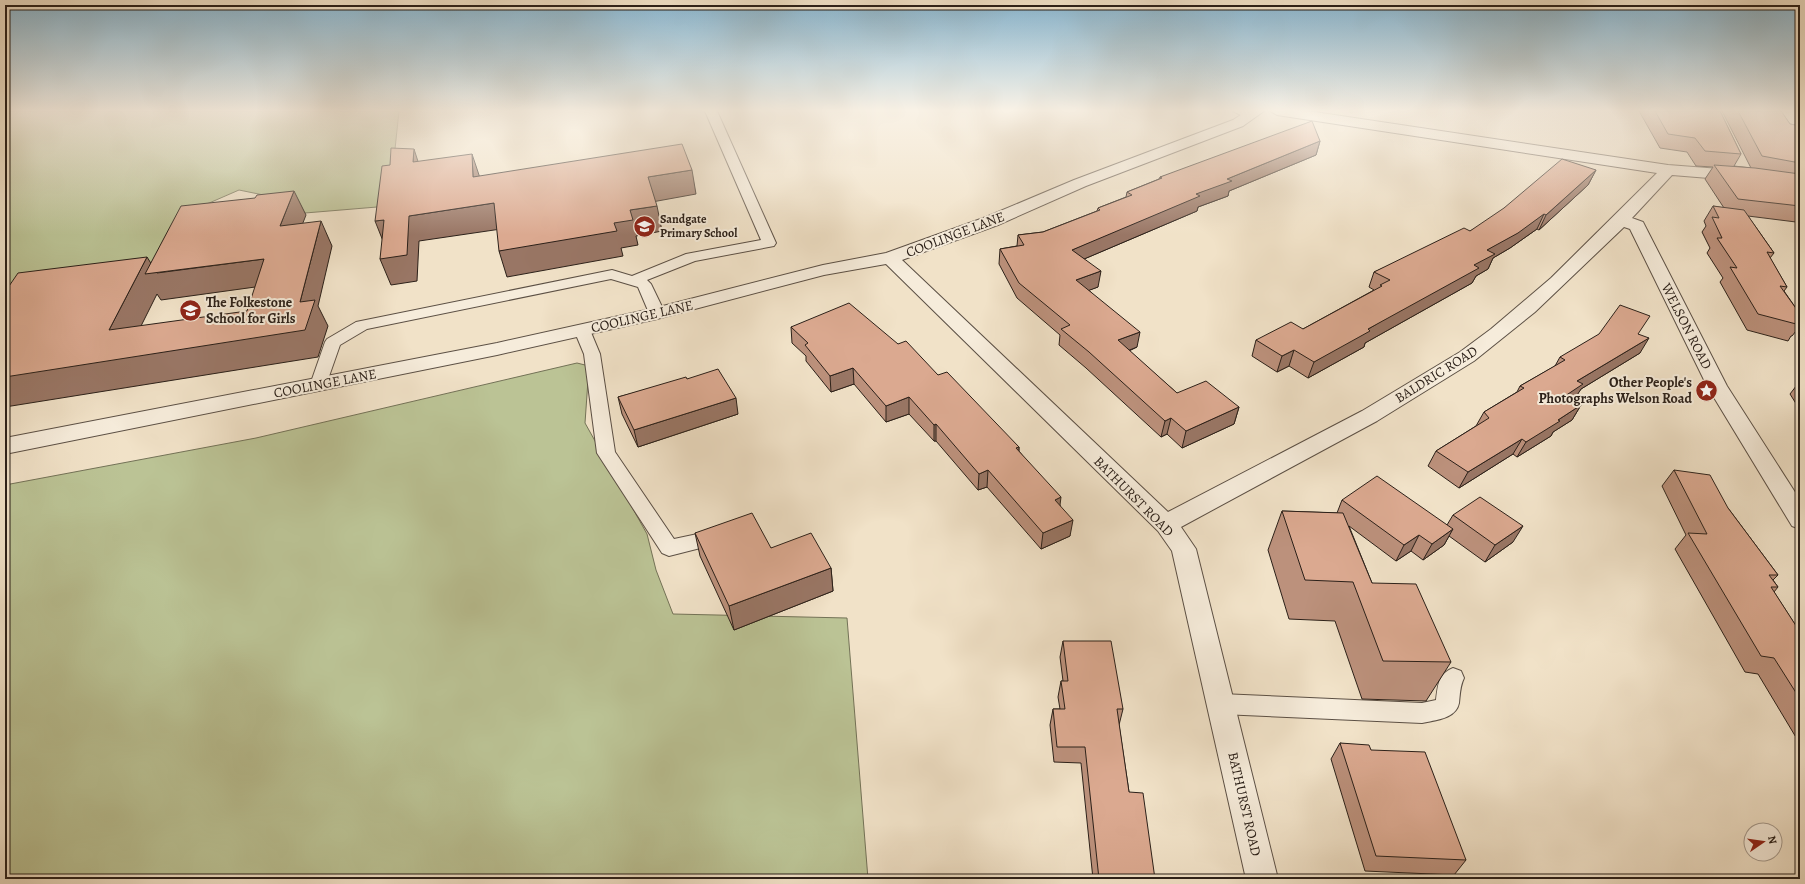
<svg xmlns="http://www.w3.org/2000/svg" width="1805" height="884" font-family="Alegreya,serif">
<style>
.green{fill:#bbc395;stroke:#737257}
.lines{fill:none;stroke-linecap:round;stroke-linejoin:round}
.lane-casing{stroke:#5c5045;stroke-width:2}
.street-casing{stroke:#5c5045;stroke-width:2}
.lane{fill:#f6ecdb;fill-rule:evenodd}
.street{fill:#f6ecdb;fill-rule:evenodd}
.wall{fill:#bc917c;stroke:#2b2019}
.shaded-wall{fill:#997665;stroke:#2b2019}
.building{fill:#dba990;stroke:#2b2019}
.labels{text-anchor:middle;stroke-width:4;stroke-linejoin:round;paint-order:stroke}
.far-poi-label{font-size:12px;font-weight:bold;fill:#2b2019;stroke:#f6ecdb;text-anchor:start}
.street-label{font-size:14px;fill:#2b2019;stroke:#f6ecdb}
.poi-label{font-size:14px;font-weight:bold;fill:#2b2019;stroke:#f6ecdb;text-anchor:start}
</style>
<rect width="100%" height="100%" fill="#f1e2c8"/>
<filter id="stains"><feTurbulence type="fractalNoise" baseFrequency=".005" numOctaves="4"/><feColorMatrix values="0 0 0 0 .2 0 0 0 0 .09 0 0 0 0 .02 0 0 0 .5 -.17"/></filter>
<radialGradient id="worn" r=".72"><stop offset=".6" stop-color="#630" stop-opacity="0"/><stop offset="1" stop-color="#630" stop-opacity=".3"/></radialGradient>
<g class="green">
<polygon points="5,111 399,111 389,206 269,216 278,198 239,190 200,207 155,274 5,291"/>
<polygon points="577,363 589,366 585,423 647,534 656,570 673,614 847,618 868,879 5,879 5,485 256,438"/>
</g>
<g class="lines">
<defs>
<g id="lane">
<polygon points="705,111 717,111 776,243 774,246 695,261 647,280 651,284 665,313 662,316 652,316 649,313 638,287 611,279 367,329 340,345 326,385 324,389 318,390 312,389 310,385 325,342 327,339 356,322 612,270 632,276 686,254 761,240"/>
<polygon points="1233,111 1249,111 1256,116 1250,120"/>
<polygon points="582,325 588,327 590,330 600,354 615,452 674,539 721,529 728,531 731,536 728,541 669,556 662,553 597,453 584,354 574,330 576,327"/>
<path d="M1453,668L1461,671L1464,678C1460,686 1460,694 1459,703C1456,719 1435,720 1422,723L1221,714L1213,711L1209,704L1213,697L1221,694L1422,703L1436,700C1438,685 1438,674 1453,668Z"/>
</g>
<polygon id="street" points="1247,111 1264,111 1243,126 1086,186 998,225 902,260 1168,512 1362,411 1460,352 1491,329 1551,278 1657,173 1277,115 1270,111 1308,111 1668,165 1746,171 1800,179 1800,189 1746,181 1672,175 1632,218 1643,222 1645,226 1727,386 1800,500 1800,529 1792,526 1707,386 1630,229 1624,227 1535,312 1474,361 1377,421 1181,527 1196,549 1278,879 1246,879 1172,551 1158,531 886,264 824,275 657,319 497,355 5,454 5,438 497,343 655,308 823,265 886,253 986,217 1074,180 1233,120"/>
</defs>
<use href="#lane" class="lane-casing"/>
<use href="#street" class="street-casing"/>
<use href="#lane" class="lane"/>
<use href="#street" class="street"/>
</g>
<g class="wall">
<polygon points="1639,111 1720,111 1741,154 1734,166 1751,168 1722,111 1781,111 1790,124 1800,126 1800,227 1796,222 1748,216 1774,253 1770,258 1787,287 1784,291 1800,314 1800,326 1792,336 1791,336 1788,341 1747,330 1720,282 1723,278 1707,253 1710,248 1702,232 1706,226 1704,221 1713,206 1724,208 1705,179 1713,167 1696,166 1687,152 1660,148"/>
<polygon points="1320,141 1316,155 1229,191 1228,196 1198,207 1197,211 1084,259 1098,287 1089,290 1137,347 1129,351 1177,393 1239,407 1234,424 1182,448 1167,434 1161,437 1086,368 1059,345 1060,335 1017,298 999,264 1000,249 1017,246 1018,235 1043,232 1097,211 1098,208 1126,197 1127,192 1159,179 1160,177"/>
<polygon points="1596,170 1588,185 1539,230 1537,229 1510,248 1493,258 1488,269 1476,276 1472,283 1365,343 1364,347 1308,378 1289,366 1277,372 1252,356 1256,340 1303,329 1374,290 1369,287 1374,272 1470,231"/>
<polygon points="791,327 898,344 938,375 1019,447 1019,451 1060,505 1070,536 1041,549 987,487 978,490 936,441 934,441 909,414 886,422 854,384 831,392 806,361 806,356 792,343"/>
<polygon points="1638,334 1640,353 1581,389 1573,400 1581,405 1572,420 1553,432 1551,436 1517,457 1513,454 1459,488 1428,466 1436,451 1476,426 1484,412 1517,392 1520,386 1555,366 1560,357"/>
<polygon points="687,379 738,414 638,447 622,414 618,397"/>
<polygon points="1800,381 1800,410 1790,394"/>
<polygon points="1674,470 1728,508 1778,575 1773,580 1778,587 1774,592 1800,632 1800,744 1758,674 1745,672 1675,549 1686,535 1662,486"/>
<polygon points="1342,500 1447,525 1453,515 1513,542 1485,562 1449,536 1444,545 1423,560 1411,551 1396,561 1349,526 1372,583 1451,662 1426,701 1362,699 1335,621 1289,619 1268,550 1282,511 1337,513"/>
<polygon points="695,533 771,548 831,568 833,591 734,630 700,556"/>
<polygon points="1063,641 1123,709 1119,725 1129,792 1155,879 1093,879 1081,763 1054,762 1050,725 1053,709 1060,709 1058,697 1061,681 1063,681 1060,657"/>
<polygon points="1340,743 1371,750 1466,860 1454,875 1365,871 1331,759"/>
</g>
<g class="shaded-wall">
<polygon points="1320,141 1316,155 1229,191 1228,196 1198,207 1197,211 1070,265 1072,250 1196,194 1227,179"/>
<polygon points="414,149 422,174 413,162"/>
<polygon points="472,154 480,178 473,177"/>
<polygon points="692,170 696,194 652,202 648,177"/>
<polygon points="1596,170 1588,185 1539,230 1546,215"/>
<polygon points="294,191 306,215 292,251 280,226"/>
<polygon points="494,203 501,229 419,241 417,281 391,285 380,259 409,216"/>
<polygon points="657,206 662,231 636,236 638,245 621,248 623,256 507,277 499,251 614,223 630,210"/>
<polygon points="1544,214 1537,229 1510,248 1493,258 1488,269 1476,276 1472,283 1365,343 1364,347 1308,378 1314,362 1474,265 1487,250"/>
<polygon points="384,220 385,246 375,221"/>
<polygon points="321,221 332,246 318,306 328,326 318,357 5,407 5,377 300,302"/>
<polygon points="147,257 157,273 264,259 277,284 161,300 157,294 126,356 109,330"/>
<polygon points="1101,271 1098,287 1074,296 1076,280"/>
<polygon points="1140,332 1137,347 1115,356 1118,340"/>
<polygon points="1649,338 1640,353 1581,389 1574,400 1556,411 1565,396 1577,381"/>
<polygon points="1294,350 1289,366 1277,372 1282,356"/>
<polygon points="853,368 854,384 831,392 830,376"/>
<polygon points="909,397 909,414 886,422 886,406"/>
<polygon points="736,398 738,414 638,447 634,430"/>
<polygon points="1581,405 1572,420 1553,432 1551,436 1517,457 1526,442 1558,420"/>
<polygon points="1239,407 1234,424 1182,448 1186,431"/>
<polygon points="1171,418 1167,434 1161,437 1165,421"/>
<polygon points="936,424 936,441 934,441 934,425"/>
<polygon points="1522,439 1513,454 1459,488 1468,472"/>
<polygon points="1019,447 1018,463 1016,448"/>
<polygon points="988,470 987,487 978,490 979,474"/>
<polygon points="1061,497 1059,513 1055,500"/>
<polygon points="1073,520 1070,536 1041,549 1043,533"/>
<polygon points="1523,526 1513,542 1485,562 1495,545"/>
<polygon points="1453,529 1444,545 1423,560 1432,544"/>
<polygon points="1419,535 1411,551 1396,561 1404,545"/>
<polygon points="831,568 833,591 734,630 729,606"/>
</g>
<g class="building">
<polygon points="1655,111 1720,111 1741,154 1705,151 1695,138 1668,134"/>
<polygon points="1738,111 1781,111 1790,124 1800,126 1800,163 1762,156"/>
<polygon points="1312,121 1320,141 1227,179 1232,181 1196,194 1200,196 1072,250 1101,271 1076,280 1140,332 1118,340 1177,393 1206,381 1239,407 1186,431 1171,418 1165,421 1089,352 1061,329 1070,325 1019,283 1000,249 1024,245 1018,235 1043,232 1100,210 1098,208 1132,195 1127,192 1162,178 1160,177"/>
<polygon points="682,144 692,170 648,177 657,206 630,210 633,220 614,223 617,231 499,251 494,203 409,216 407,255 380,259 384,220 375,221 382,166 390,165 391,148 414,149 413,162 472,154 473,177"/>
<polygon points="1562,159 1596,170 1546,215 1544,214 1518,233 1487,250 1495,254 1474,265 1479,268 1368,329 1370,331 1314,362 1294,350 1282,356 1256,340 1291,322 1303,329 1382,286 1380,285 1390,280 1374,272 1464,228 1470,231 1504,208"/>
<polygon points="1714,165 1755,168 1800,174 1800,206 1738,199"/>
<polygon points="294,191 280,226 321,221 300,302 315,300 305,330 5,377 5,292 18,273 147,257 109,330 247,311 264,259 145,274 181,206 255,198 257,195"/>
<polygon points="1713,206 1744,210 1774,253 1767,252 1787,287 1780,286 1800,314 1800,320 1796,320 1800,325 1758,314 1730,267 1737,268 1717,238 1722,238 1712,217 1719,218"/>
<polygon points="849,303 898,344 906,341 938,375 947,372 1019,447 1016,448 1061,497 1055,500 1073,520 1043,533 988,470 979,474 936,424 934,425 909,397 886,406 853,368 830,376 805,345 808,343 791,327"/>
<polygon points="1620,305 1650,316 1638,334 1649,338 1577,381 1583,384 1565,396 1581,405 1558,420 1560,421 1526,442 1522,439 1468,472 1436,451 1489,418 1484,412 1524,388 1520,386 1565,360 1560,357 1599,334"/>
<polygon points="718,369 736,398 634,430 618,397 686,377 687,379"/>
<polygon points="1674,470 1710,475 1728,508 1778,575 1769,575 1778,587 1771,587 1800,632 1800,699 1774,658 1761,656 1688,533 1707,534"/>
<polygon points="1377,476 1453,529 1432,544 1419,535 1404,545 1342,500"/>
<polygon points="1480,497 1523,526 1495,545 1453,515"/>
<polygon points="1282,511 1343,513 1372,583 1416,584 1451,662 1383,661 1353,582 1305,580"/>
<polygon points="752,513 771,548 811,533 831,568 729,606 695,533"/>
<polygon points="1063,641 1111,641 1123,709 1117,709 1129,792 1143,793 1155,879 1099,879 1085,747 1057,747 1053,709 1065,709 1061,681 1068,681"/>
<polygon points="1340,743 1369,745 1371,750 1425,752 1466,860 1376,856"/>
</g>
<linearGradient id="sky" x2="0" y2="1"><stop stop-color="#89b8d3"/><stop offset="0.47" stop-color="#f9f2e6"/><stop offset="1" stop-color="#f9f2e6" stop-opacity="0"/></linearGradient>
<rect width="1805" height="235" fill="url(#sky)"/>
<defs>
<symbol id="school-disc" viewBox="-11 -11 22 22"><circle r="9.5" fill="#8f2418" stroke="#f6ecdb"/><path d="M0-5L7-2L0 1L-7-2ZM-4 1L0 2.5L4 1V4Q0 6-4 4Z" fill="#fff"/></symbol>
<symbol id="sight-disc" viewBox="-11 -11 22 22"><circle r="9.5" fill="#8f2418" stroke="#f6ecdb"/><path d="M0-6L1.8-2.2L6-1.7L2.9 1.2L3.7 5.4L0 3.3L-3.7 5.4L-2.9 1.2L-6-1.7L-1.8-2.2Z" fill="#fff"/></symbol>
</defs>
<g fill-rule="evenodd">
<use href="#school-disc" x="632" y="214" width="25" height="25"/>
<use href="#school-disc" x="178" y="298" width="25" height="25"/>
<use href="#sight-disc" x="1694" y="378" width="25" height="25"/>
</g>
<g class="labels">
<g class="far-poi-label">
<text x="660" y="223">Sandgate<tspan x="660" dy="14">Primary School</tspan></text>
</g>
<g class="street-label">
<text transform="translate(955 234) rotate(-21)" y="5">COOLINGE LANE</text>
<text transform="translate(642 316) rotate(-13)" y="5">COOLINGE LANE</text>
<text transform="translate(1687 326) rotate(63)" y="5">WELSON ROAD</text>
<text transform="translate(1436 374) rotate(-32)" y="5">BALDRIC ROAD</text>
<text transform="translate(325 383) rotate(-11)" y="5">COOLINGE LANE</text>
<text transform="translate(1134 496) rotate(45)" y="5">BATHURST ROAD</text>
<text transform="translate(1245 804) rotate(77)" y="5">BATHURST ROAD</text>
</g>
<g class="poi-label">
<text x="206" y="307">The Folkestone<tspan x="206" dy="16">School for Girls</tspan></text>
<text x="1692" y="387" text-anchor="end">Other People's<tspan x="1692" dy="16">Photographs Welson Road</tspan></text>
</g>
</g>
<rect width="1805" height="884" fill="none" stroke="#f1e2c8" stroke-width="20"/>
<rect x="6" y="6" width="1793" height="872" fill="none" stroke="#2b2019" stroke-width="2"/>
<rect x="10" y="10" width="1785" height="864" fill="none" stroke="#2b2019"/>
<g transform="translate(1763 842) rotate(77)"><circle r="19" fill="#f6ecdb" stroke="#a59a8d"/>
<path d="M0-3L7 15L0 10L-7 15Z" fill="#8f2418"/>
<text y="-6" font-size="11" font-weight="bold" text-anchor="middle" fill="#2b2019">N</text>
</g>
<rect width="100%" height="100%" filter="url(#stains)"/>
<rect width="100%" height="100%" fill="url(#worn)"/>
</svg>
